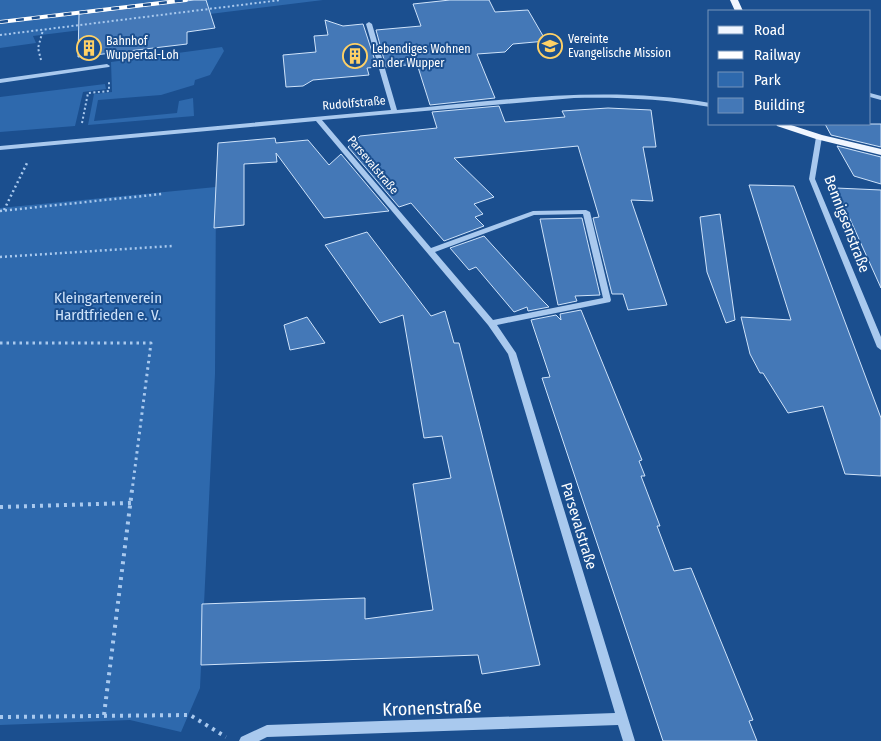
<svg xmlns="http://www.w3.org/2000/svg" width="881" height="741" font-family="'Fira Sans Condensed',sans-serif">
<style>
.green{fill:#2e69ad}
.building{fill:#4478b7;stroke:#cfe3fa}
.lines{fill:none;stroke-linecap:round;stroke-linejoin:round}
.path-far3{stroke:#a9c9ee;stroke-width:2;stroke-dasharray:2 2.5;stroke-linecap:butt}
.path-far2{stroke:#a9c9ee;stroke-width:2.5;stroke-dasharray:2 3;stroke-linecap:butt}
.path-far1{stroke:#a9c9ee;stroke-width:3;stroke-dasharray:2.5 4;stroke-linecap:butt}
.path{stroke:#a9c9ee;stroke-width:4;stroke-dasharray:3 5;stroke-linecap:butt}
.minor{fill:#a9c9ee;fill-rule:evenodd}
.major{fill:#f0f6ff;fill-rule:evenodd}
.rail-casing{stroke:#fff;stroke-width:4}
.rail{stroke:#1b4f8f;stroke-width:2.5;stroke-dasharray:8;stroke-linecap:butt}
.labels{text-anchor:middle;stroke-width:4;stroke-linejoin:round;paint-order:stroke}
.far-poi-label{font-size:12px;fill:#fff;stroke:#1b4f8f;text-anchor:start}
.far-street-label{font-size:12px;fill:#fff;stroke:#1b4f8f}
.street-label{font-size:15px;fill:#fff;stroke:#1b4f8f}
.park-label{font-size:15px;fill:#cfe3fa;stroke:#1b4f8f}
.near-street-label{font-size:18px;fill:#fff;stroke:#1b4f8f}
</style>
<rect width="100%" height="100%" fill="#1b4f8f"/>
<g class="green">
<polygon points="0,0 323,0 33,36 36,43 0,48"/>
<polygon points="222,47 224,51 210,75 195,80 194,85 161,95 98,100 94,121 177,113 179,101 193,98 194,116 88,125 94,94 112,92 111,62"/>
<polygon points="105,84 106,89 83,92 75,126 0,132 0,97"/>
<polygon points="216,187 215,374 200,688 181,732 130,720 0,725 0,208"/>
</g>
<g class="building">
<polygon points="194,0 206,0 215,28 187,32 187,44 78,57 79,14"/>
<polygon points="450,0 489,0 495,12 528,10 546,41 513,44 505,52 477,54 495,98 430,105 417,64 386,67 376,30 421,26 413,4"/>
<polygon points="325,20 343,26 363,24 377,67 367,68 369,75 313,80 303,86 286,87 283,55 316,52 314,36 328,35"/>
<polygon points="499,106 505,122 565,117 562,111 608,108 651,110 656,147 643,147 653,201 631,200 667,305 628,310 623,294 612,294 593,218 599,217 578,146 454,158 494,197 474,204 483,214 475,217 484,226 444,241 411,203 399,207 348,147 360,136 437,128 432,112"/>
<polygon points="825,124 881,124 881,147 831,135"/>
<polygon points="275,138 276,143 308,140 329,165 341,154 389,211 324,218 276,153 277,162 244,164 244,225 214,228 218,143"/>
<polygon points="837,146 881,157 881,184 854,176"/>
<polygon points="749,185 794,186 881,418 881,476 845,474 823,406 788,413 763,373 760,373 750,354 741,317 791,320"/>
<polygon points="836,188 881,190 881,288"/>
<polygon points="720,214 735,320 726,323 707,272 700,217"/>
<polygon points="582,218 600,295 575,296 577,301 558,305 540,219"/>
<polygon points="367,232 431,316 445,311 454,343 459,343 540,665 482,674 478,655 201,665 202,604 365,598 365,619 433,610 413,484 451,478 442,436 424,438 403,315 380,323 325,245"/>
<polygon points="484,236 543,301 549,307 528,311 527,307 514,312 476,267 469,270 450,248"/>
<polygon points="581,310 642,460 639,461 645,476 641,476 660,526 657,526 674,571 691,568 753,720 749,721 757,741 663,741 542,378 550,377 531,320 556,315 561,320 560,314"/>
<polygon points="307,317 325,343 290,350 284,325"/>
</g>
<g class="lines">
<g class="path-far3">
<polyline points="0,35 281,0"/>
<polyline points="41,60 38,48 43,30"/>
<polyline points="82,123 88,93 109,91 109,82"/>
</g>
<g class="path-far2">
<polyline points="4,210 28,161"/>
<polyline points="0,211 162,194"/>
<polyline points="0,257 172,246"/>
</g>
<polyline class="path-far1" points="0,343 151,343 132,491"/>
<g class="path">
<polyline points="0,507 131,503"/>
<polyline points="104,715 132,490"/>
<polyline points="0,717 190,715 226,737"/>
</g>
<g class="minor">
<path d="M369,22L372,24L397,110C502,100 605,85 710,103V107C664,99 620,97 574,98L322,120L431,248L533,211L586,210L590,212L611,300L610,302L497,325L516,353L635,741H623L618,725L267,737L259,741H239L241,737L267,725L615,713L508,354L488,325L316,121L0,150V146L391,110L366,24ZM583,214L603,298L493,320L435,252L534,215Z"/>
<polygon points="107,64 110,66 109,67 0,83 0,79"/>
<polygon points="870,93 881,96 881,100 870,97"/>
<polygon points="819,135 822,137 815,179 881,337 881,350 877,347 809,179 816,137"/>
</g>
<g class="major">
<polygon points="730,0 738,0 743,11 735,11"/>
<polygon points="776,124 788,124 822,135 881,149 881,155 816,139 777,126"/>
</g>
<defs>
<polyline id="rail" points="0,22 186,0"/>
</defs>
<use href="#rail" class="rail-casing"/>
<use href="#rail" class="rail"/>
</g>
<defs>
<symbol id="university-ring" viewBox="-11 -11 22 22"><circle r="9.5" fill="#1b4f8f" stroke="#ffd166" stroke-width="1.5"/><path d="M0-5L7-2L0 1L-7-2ZM-4 1L0 2.5L4 1V4Q0 6-4 4Z" fill="#ffd166"/></symbol>
<symbol id="building-ring" viewBox="-11 -11 22 22"><circle r="9.5" fill="#1b4f8f" stroke="#ffd166" stroke-width="1.5"/><path d="M-4-6H4V6H1V3H-1V6H-4ZM-2.5-4.3h1.7v1.8h-1.7ZM.8-4.3h1.7v1.8H.8ZM-2.5-1h1.7V.8h-1.7ZM.8-1h1.7V.8H.8Z" fill="#ffd166"/></symbol>
</defs>
<g fill-rule="evenodd">
<use href="#university-ring" x="536" y="32" width="28" height="28"/>
<use href="#building-ring" x="75" y="34" width="28" height="28"/>
<use href="#building-ring" x="341" y="42" width="28" height="28"/>
</g>
<g class="labels">
<g class="far-poi-label">
<text x="568" y="43">Vereinte<tspan x="568" dy="14">Evangelische Mission</tspan></text>
<text x="106" y="45">Bahnhof<tspan x="106" dy="14">Wuppertal-Loh</tspan></text>
<text x="372" y="53">Lebendiges Wohnen<tspan x="372" dy="14">an der Wupper</tspan></text>
</g>
<g class="far-street-label">
<text transform="translate(354 103) rotate(-5)" y="4">Rudolfstraße</text>
<text transform="translate(373 165) rotate(50)" y="4">Parsevalstraße</text>
</g>
<g class="street-label">
<text transform="translate(847 224) rotate(69)" y="5">Bennigsenstraße</text>
<text transform="translate(579 526) rotate(73)" y="5">Parsevalstraße</text>
</g>
<g class="park-label">
<text x="108" y="303">Kleingartenverein<tspan x="108" dy="17">Hardtfrieden e. V.</tspan></text>
</g>
<g class="near-street-label">
<text transform="translate(432 708) rotate(-2)" y="6">Kronenstraße</text>
</g>
</g>
<rect x="708" y="10" width="162" height="115" fill="#1b4f8f" stroke="#7695bc"/>
<rect x="718" y="26" width="25" height="8" fill="#f0f6ff" stroke="#7695bc"/>
<text x="754" y="35" font-size="15" fill="#ffffff">Road</text>
<rect x="718" y="51" width="25" height="8" fill="#ffffff" stroke="#7695bc"/>
<text x="754" y="60" font-size="15" fill="#ffffff">Railway</text>
<rect x="718" y="72" width="25" height="15" fill="#2e69ad" stroke="#7695bc"/>
<text x="754" y="85" font-size="15" fill="#ffffff">Park</text>
<rect x="718" y="98" width="25" height="15" fill="#4478b7" stroke="#7695bc"/>
<text x="754" y="110" font-size="15" fill="#ffffff">Building</text>
</svg>
